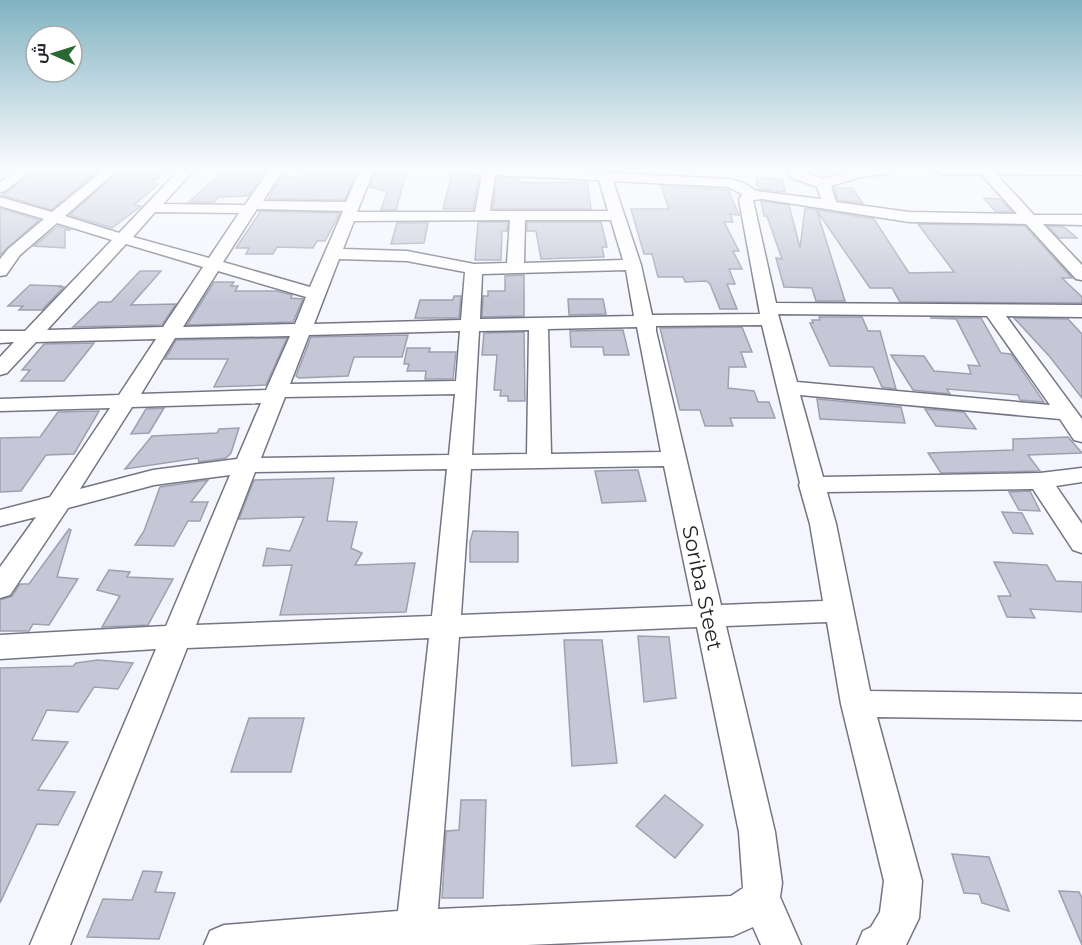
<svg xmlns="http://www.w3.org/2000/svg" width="1082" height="945" font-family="Montserrat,Cairo,sans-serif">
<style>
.building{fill:#c5c7d7;stroke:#9ea0b0;stroke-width:1.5}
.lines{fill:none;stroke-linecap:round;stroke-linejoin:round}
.street-casing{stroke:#737584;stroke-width:3}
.street{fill:#fff;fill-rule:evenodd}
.labels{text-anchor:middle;stroke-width:4.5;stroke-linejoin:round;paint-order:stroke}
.street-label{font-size:21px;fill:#24252b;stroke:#fff}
</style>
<rect width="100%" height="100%" fill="#f5f6fd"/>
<g class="building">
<polygon points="39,170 99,170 51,210 2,195"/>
<polygon points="120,170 166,170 151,184 159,184 134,205 141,206 112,228 70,215"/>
<polygon points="224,170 241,170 238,173 242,173 245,170 265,170 248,196 219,197 214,202 189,202"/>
<polygon points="338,170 357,170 345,200 268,199 282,176 299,177 305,172 345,174"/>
<polygon points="376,170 388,170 386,175 393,174 393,172 406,174 396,210 381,210 387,192 370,187"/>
<polygon points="452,173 466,173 479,177 473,209 443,209"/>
<polygon points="497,177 519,178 519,182 526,183 587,182 591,209 493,209"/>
<polygon points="756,178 782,179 785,192 758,189"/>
<polygon points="661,186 728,190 739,215 730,214 733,222 724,222 739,251 733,251 742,269 729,269 735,284 727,284 737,309 720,309 710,284 706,281 685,282 683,277 658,277 652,254 644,254 631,209 669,209"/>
<polygon points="834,188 852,188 863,203 838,200"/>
<polygon points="984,198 1000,199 1012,212 995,211"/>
<polygon points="761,201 789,205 800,248 805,208 874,219 909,273 954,272 918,224 1025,226 1072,278 1062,278 1082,297 1082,303 900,302 892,288 870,288 817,211 845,301 816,301 812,288 784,287 776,258 782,259 767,216 764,216"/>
<polygon points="0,208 39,220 0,255"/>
<polygon points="258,211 340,213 325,241 317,241 313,248 277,247 273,254 246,254 249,248 236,248 260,212"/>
<polygon points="478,222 508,222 507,231 502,231 501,260 475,260"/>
<polygon points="527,222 601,222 607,247 602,247 604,257 541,259 536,231 527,231"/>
<polygon points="397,223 428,223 424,243 391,244"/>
<polygon points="58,226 71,230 65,230 65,248 34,246"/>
<polygon points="1048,226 1064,227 1077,238 1059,238"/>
<polygon points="140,271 161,271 131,305 176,304 162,325 73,327 99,302 111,302"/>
<polygon points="524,275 524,316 482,317 483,296 488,296 488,291 505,291 505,276"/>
<polygon points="214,282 234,282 231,286 238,286 235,291 277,291 292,295 291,298 303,299 293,322 187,325"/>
<polygon points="30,285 61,286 60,287 64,287 42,310 19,310 23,306 8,306"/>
<polygon points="454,296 461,296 459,318 415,318 420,300 453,300"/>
<polygon points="568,299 603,299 606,314 569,315"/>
<polygon points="819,317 862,317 868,331 880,331 896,389 882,387 873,367 830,366 810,323 813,323 812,320 820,320"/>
<polygon points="930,318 981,318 1001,353 1011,354 1044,402 1020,400 1018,395 947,389 950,394 913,390 891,355 924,356 934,371 971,374 968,365 980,366 956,319"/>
<polygon points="1014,318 1068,319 1082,334 1082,398 1050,357"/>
<polygon points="742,327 752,352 741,352 746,367 729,367 728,388 754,391 758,402 769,402 775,418 730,418 733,426 705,426 700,410 680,410 660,328"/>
<polygon points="623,330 629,355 604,355 603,347 571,347 570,331"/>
<polygon points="524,332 525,401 508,401 508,396 500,396 501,390 494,390 497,355 482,355 484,333"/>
<polygon points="408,335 402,357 354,357 348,376 299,378 296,376 311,337"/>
<polygon points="287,338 266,385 214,387 228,359 165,359 176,340"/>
<polygon points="94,343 64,381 21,381 30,370 22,370 44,344"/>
<polygon points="407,348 430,348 429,352 456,352 453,379 425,379 426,371 407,371 409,364 404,364"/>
<polygon points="817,399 901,407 905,423 820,419"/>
<polygon points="164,408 149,433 131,434 146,409"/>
<polygon points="925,409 964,412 976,429 936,426"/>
<polygon points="99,411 74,454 46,455 21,491 0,492 0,438 40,437 58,412"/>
<polygon points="239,428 231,453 226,458 199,462 198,458 125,469 152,436 217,433 219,429"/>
<polygon points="1068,437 1082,453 1028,455 1040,471 941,473 928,453 1013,450 1013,439"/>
<polygon points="638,470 646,501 602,503 595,471"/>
<polygon points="334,478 327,521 357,522 351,548 362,553 355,565 415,563 406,612 280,615 292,565 263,566 267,548 290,551 304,517 239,519 254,480"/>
<polygon points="208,480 191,502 208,502 200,521 188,521 174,546 135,545 144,531 160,487"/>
<polygon points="1030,491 1040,511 1019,510 1009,492"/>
<polygon points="1002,512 1022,513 1033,534 1013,533"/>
<polygon points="69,529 71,530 57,577 78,579 49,625 33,624 29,631 0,631 0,600 12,596 20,584 29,584"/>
<polygon points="473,531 518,532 518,562 470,562 470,542"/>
<polygon points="994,562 1047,565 1056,581 1082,582 1082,612 1030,609 1035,618 1007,617 998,596 1011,596"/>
<polygon points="109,570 130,572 127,577 173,579 148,625 102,627 120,596 97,590"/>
<polygon points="638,636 669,637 676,698 644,702"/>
<polygon points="564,640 602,640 617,763 572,766"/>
<polygon points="98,660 133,663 118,689 94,687 78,712 47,710 32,740 68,742 38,790 75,792 58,825 37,824 0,903 0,668 73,666 76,663"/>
<polygon points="249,718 304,718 291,772 231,772"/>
<polygon points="665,795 703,825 675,858 636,826"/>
<polygon points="461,800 486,800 483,898 442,898 446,831 459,830"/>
<polygon points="952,854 989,857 1009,911 982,903 979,894 964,893"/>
<polygon points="143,871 162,872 155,892 175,893 159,939 87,937 103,899 132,900"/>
<polygon points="1059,891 1079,892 1082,898 1082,945"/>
</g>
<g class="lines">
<defs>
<g id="street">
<polygon points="16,170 32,170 5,191 0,192 0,182"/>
<path d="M103,170H118L65,216L119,233L179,170H194L163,204L245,205L269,170H283L263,201L346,202L360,170H374L357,212H475L482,174L469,173L467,170H556L729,179L744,183L756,191L821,199L817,187L792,178L787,170H801L823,179L855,170H894L892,173L861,177L831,186L836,202L909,212L1017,214L981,174H941L934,170H1082V175L996,174L1034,215H1082V225L1043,224L1082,265V280L1076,279L1026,224L909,222L762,199L753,200L776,303L1082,305V317L1006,316L1082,419V442L1074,440L1060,419L800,395L823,477L1040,473L1082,468V482L1056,486L1082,524V553L1073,550L1033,489L827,492L836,524L870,691L1082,694V720L877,717L922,881L919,918L906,945H857L863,931L871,927L880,912L884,881L841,704L827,622L726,626L775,832L782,883L780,897L801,945H761L753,927L733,936L527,945H204L210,931L224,925L398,911L429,638L187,648L70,945H30L156,649L0,659V635L166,626L230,475L154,485L68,508L10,595L0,598V567L36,517L0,526V510L50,497L110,408L0,411V399L119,395L156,339L36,342L7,373L0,375V357L14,342L0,343V331H25L112,240L57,223L20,255L6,275L0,276V259L8,249L44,219L0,206V197L52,212ZM495,175L599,180L608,211H490ZM613,181L728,187L742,194L739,200L760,314L652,315L641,265ZM257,209L343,211L310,287L223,262ZM155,212L239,213L209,258L133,237ZM510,220L507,263L474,264L407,251L343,249L354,221ZM525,220H611L623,260L524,263ZM126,244L203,267L163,327L47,330ZM339,259L407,261L465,272L461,320L314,324ZM626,270L634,316L480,319L482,274ZM218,271L306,297L295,324L183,327ZM778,314L987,316L1050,405L797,382ZM762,325L800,483L799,485L810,524L823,601L721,605L656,331V326ZM637,327L661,452L551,454L548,329ZM529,330L527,454L472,455L479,331ZM460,331L456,381L290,384L309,335ZM290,336L266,390L141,394L175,338ZM455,394L449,455L261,458L285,397ZM261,403L237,459L153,470L80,489L132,407ZM664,466L693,606L461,615L471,469ZM447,469L432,616L196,625L255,472ZM697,627L739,832L743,888L731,896L438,909L459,637Z"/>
</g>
</defs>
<use href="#street" class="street-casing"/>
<use href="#street" class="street"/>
</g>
<linearGradient id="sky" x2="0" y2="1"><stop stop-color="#81b3c2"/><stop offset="0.56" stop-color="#fafbfe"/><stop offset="1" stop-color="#fafbfe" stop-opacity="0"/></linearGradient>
<rect width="1082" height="302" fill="url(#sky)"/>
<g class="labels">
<g class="street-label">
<text transform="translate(702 588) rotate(78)" y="7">Soriba Steet</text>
</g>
</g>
<g transform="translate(54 54) rotate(273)"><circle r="28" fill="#ffffff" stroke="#a7a8aa" stroke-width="1.5"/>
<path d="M0-4.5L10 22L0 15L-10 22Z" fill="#286933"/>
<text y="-9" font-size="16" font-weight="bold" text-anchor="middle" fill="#24252b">ش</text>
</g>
</svg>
